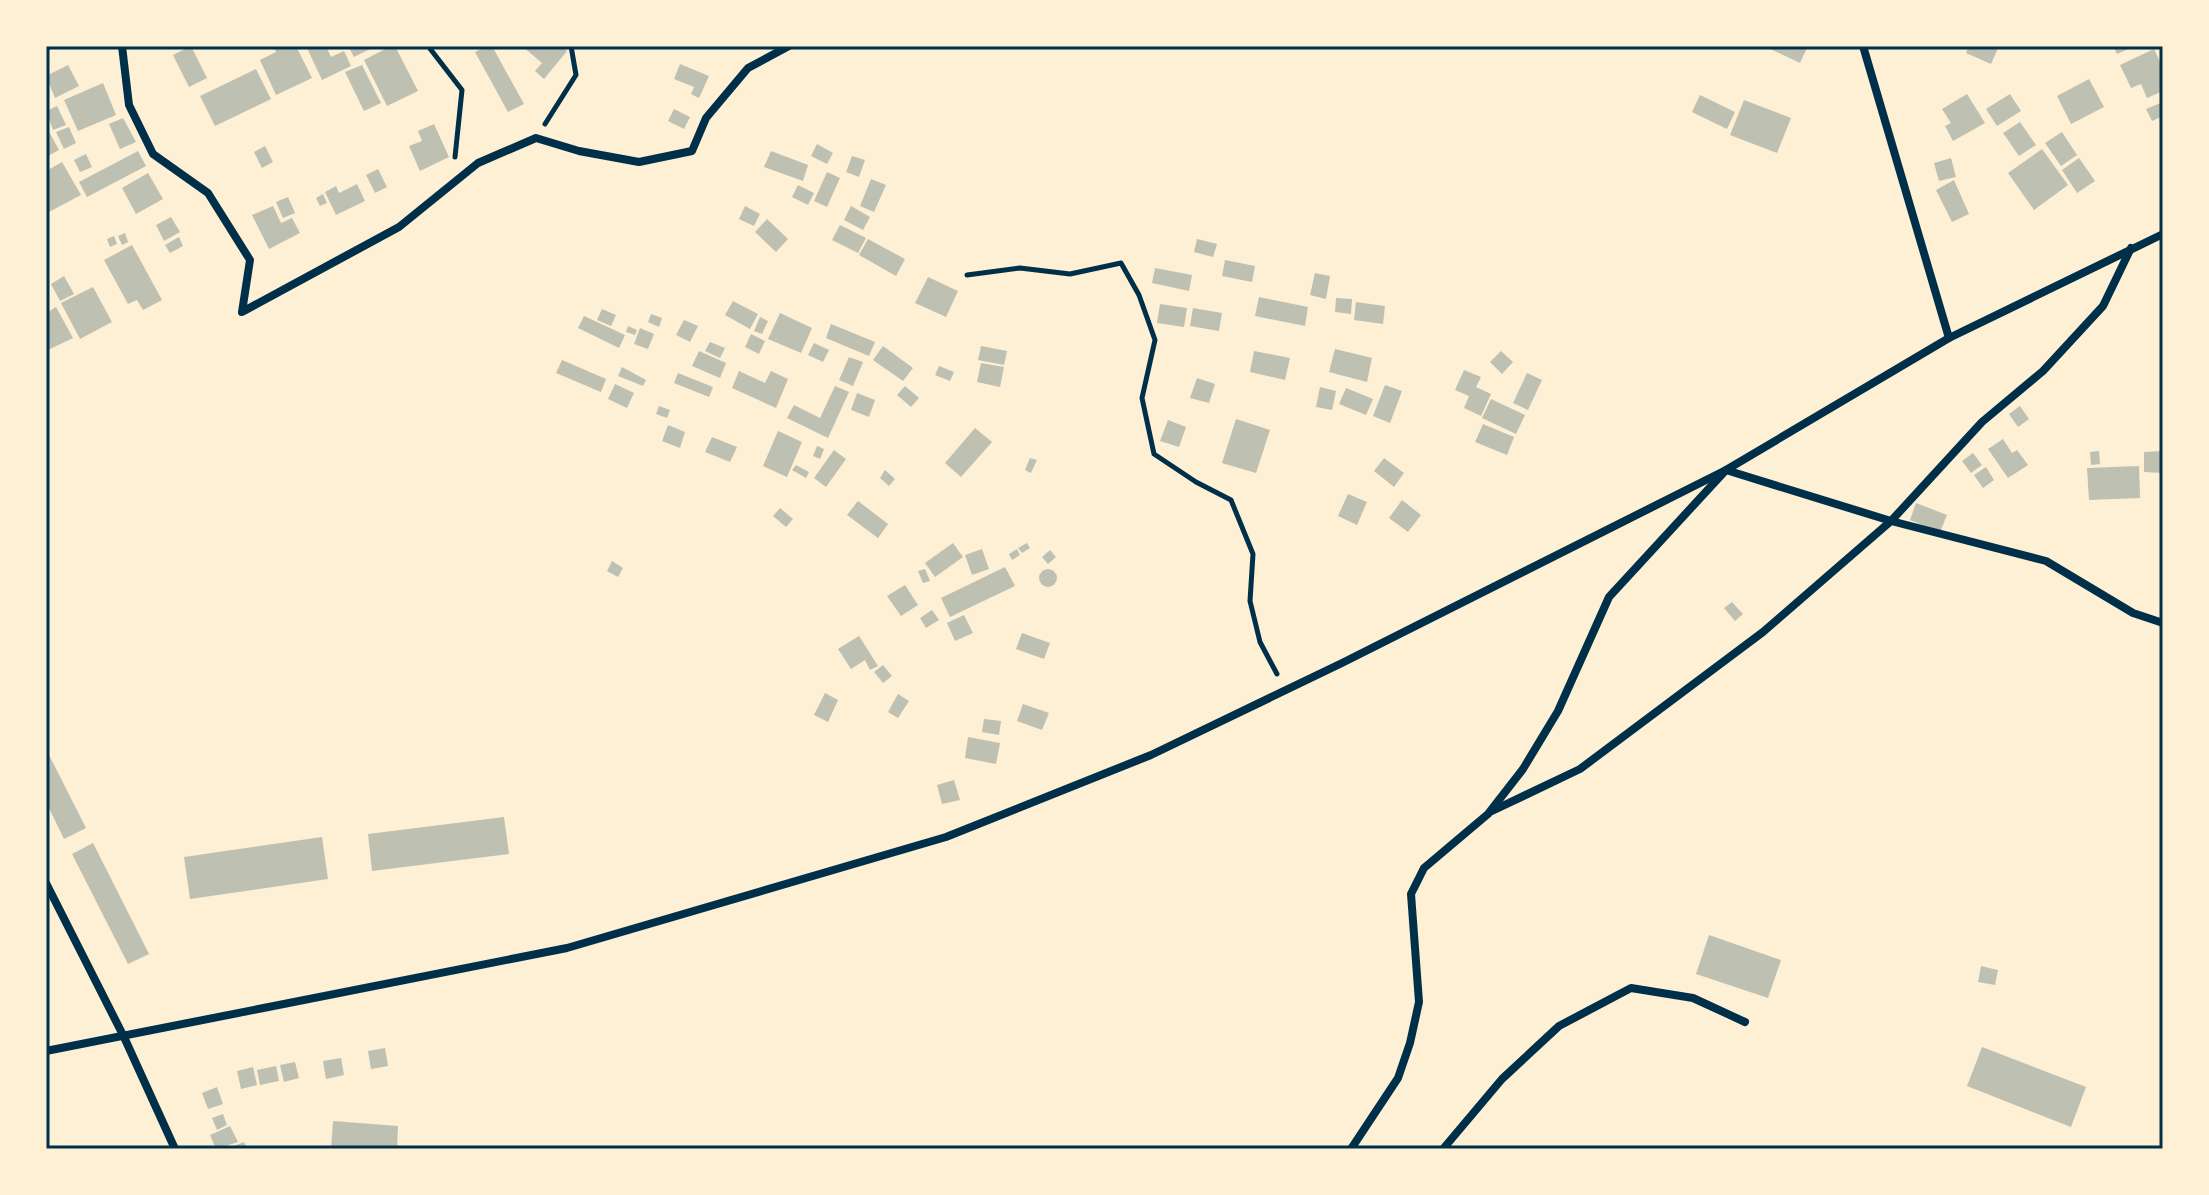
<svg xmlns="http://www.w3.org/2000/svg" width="2209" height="1195" font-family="'Source Sans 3',sans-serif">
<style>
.building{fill:#bec0b2}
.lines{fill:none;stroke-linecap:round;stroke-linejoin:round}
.path{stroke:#003049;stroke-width:5}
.minor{stroke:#003049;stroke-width:8}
.neatline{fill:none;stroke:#003049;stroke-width:3}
</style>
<rect width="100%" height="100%" fill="#fdf0d5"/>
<g class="building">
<polygon points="191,46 207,78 189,87 173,55"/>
<polygon points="273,46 296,46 312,78 276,95 260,60 276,52"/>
<polygon points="306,46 326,46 331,57 344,51 351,66 322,80"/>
<polygon points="348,46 376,46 354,57"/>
<polygon points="391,46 395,46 418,91 387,106 364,60"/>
<polygon points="487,46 492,46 524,104 508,112 475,52"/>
<polygon points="522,46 561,46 567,51 544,79 535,71 542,63"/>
<polygon points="1764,46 1808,46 1800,63"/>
<polygon points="1969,46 1999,46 1991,64 1966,53"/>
<polygon points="2113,46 2135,46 2117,54"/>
<polygon points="2154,49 2163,68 2163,91 2147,98 2141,84 2131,88 2120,65"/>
<polygon points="680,64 709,76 699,98 691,94 694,87 674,79"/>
<polygon points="68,65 79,86 55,98 46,76"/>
<polygon points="362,65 381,103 364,111 345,72"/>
<polygon points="256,69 271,99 215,126 200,96"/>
<polygon points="2089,79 2104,107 2071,124 2057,96"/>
<polygon points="103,83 116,115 78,131 64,100"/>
<polygon points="1967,94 1985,123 1953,141 1945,126 1951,123 1942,109"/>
<polygon points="2010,94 2021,111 1997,126 1986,109"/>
<polygon points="1700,95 1735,112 1727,129 1692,112"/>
<polygon points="1744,100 1791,118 1777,153 1730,135"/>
<polygon points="2163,102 2163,116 2152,121 2146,109"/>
<polygon points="57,106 66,125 53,130 46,111"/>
<polygon points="674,109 690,117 684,129 668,121"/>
<polygon points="123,118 136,142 120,149 109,124"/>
<polygon points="2020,122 2036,145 2019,156 2003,133"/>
<polygon points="434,124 449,157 420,171 409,146 422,141 418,131"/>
<polygon points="46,126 59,150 46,157"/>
<polygon points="69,127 76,143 64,149 56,132"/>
<polygon points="2062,132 2077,155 2061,166 2045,143"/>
<polygon points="817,144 833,153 827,164 811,156"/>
<polygon points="265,146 273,162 262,168 254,152"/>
<polygon points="2042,149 2068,185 2034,210 2008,173"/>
<polygon points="138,151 146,166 87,197 79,182"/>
<polygon points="771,151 808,165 803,181 764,167"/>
<polygon points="86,154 92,167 80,172 74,160"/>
<polygon points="852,156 865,160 859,177 846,172"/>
<polygon points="1951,158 1956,177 1939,181 1934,163"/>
<polygon points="2079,158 2095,181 2077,193 2062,170"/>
<polygon points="62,162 81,195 47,213 46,171"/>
<polygon points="378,169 387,187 375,193 366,175"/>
<polygon points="827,172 840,178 827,207 814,201"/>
<polygon points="148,173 163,199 136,214 122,188"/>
<polygon points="871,179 886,185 874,212 860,206"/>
<polygon points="1954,180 1969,214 1952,222 1936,190"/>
<polygon points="357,184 365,201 336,215 325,192 336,186 339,193"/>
<polygon points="798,185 814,193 808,205 792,197"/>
<polygon points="323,194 327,203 320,206 316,198"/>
<polygon points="288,197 295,213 283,218 276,202"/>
<polygon points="273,206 281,223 292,218 300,233 269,249 252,215"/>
<polygon points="745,206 760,214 754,226 739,219"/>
<polygon points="851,206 870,217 863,230 844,220"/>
<polygon points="171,217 180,232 164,241 156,225"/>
<polygon points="767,219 788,239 776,252 755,232"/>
<polygon points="840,225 866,238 858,253 832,240"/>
<polygon points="125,233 128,242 122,245 118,236"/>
<polygon points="114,236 117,244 110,247 107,239"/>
<polygon points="179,237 183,246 170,253 165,245"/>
<polygon points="868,239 905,259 896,276 859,255"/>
<polygon points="1197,239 1217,244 1213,257 1194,252"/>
<polygon points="132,245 162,300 143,310 137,300 128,304 104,260"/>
<polygon points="1225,260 1255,266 1252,282 1222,276"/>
<polygon points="1155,268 1192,275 1189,291 1152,283"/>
<polygon points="1315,273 1330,276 1326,299 1310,295"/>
<polygon points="64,276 74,294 60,301 51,284"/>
<polygon points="928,277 958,291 946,317 915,303"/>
<polygon points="93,287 112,322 80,339 61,303"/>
<polygon points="1259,297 1308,307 1305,326 1255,316"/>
<polygon points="1336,298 1352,299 1351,314 1335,312"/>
<polygon points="733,301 758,314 750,329 725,315"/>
<polygon points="1356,302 1385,306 1383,324 1354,320"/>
<polygon points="1160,304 1187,308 1184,327 1157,323"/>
<polygon points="56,307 73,338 46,351 46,313"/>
<polygon points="1193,308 1222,313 1219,331 1190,326"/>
<polygon points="602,309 616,315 611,326 597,320"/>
<polygon points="780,313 812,328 801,353 768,339"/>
<polygon points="651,314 662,318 659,327 648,322"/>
<polygon points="584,316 625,335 619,348 578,328"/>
<polygon points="760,317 768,321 762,334 754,331"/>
<polygon points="684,320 698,326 690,342 676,335"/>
<polygon points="831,324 875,342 869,356 826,338"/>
<polygon points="628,326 637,330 635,335 626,332"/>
<polygon points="640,328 654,334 648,349 634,344"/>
<polygon points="751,334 765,341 759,354 745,347"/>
<polygon points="710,342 725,348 720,358 705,351"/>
<polygon points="814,343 829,350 823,362 808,355"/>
<polygon points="883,346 913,368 903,381 873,360"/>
<polygon points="981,346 1007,351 1004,365 978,360"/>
<polygon points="1335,349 1372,358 1367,382 1329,372"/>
<polygon points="699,351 726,363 720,378 692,366"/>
<polygon points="1254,351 1290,358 1285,380 1250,372"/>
<polygon points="1501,351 1513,362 1502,374 1490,362"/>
<polygon points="849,357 863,362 853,386 839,380"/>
<polygon points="562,360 606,379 601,392 556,373"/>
<polygon points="981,363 1004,367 1000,387 977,382"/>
<polygon points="939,366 954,372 950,381 935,375"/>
<polygon points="622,367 646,380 643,386 618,376"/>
<polygon points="1464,370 1481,377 1476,387 1491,394 1481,416 1464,408 1469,396 1455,390"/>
<polygon points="739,371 765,383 771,371 788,379 776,408 732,388"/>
<polygon points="678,373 713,387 709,397 674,383"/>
<polygon points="1527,373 1542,380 1528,410 1513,403"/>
<polygon points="1197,378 1215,384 1209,403 1190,398"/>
<polygon points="615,384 634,393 627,408 608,399"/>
<polygon points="1385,385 1402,391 1390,423 1373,416"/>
<polygon points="835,386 849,392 828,438 787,418 794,405 820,418"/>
<polygon points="905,386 919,398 911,407 897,395"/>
<polygon points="1320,387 1336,391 1332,410 1316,407"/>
<polygon points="1346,388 1373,399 1366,415 1339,404"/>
<polygon points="857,393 875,400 869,417 851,410"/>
<polygon points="1491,399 1525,415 1516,434 1482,418"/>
<polygon points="659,406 670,410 667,418 656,414"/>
<polygon points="2020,406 2029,419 2018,427 2009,414"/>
<polygon points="1236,419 1270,430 1256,473 1222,463"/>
<polygon points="1168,420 1186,427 1179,447 1160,441"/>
<polygon points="1483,424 1514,437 1507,455 1475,442"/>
<polygon points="668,425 685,432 680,448 662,441"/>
<polygon points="975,428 992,442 961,477 945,463"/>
<polygon points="778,431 802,442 787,477 763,466"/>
<polygon points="712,437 737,447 730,462 705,452"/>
<polygon points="2003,439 2012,453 2017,450 2028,465 2008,478 1988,449"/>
<polygon points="817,446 824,449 820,459 813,456"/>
<polygon points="834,450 846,459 826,487 814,478"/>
<polygon points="2099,451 2100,464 2091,465 2090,452"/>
<polygon points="2162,451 2163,473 2144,472 2144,452"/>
<polygon points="1973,453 1982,465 1971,473 1962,461"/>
<polygon points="1030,458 1037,460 1031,473 1025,470"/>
<polygon points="1384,458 1404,473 1394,487 1374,471"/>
<polygon points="796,465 809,472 806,478 792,470"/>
<polygon points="2139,466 2140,498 2089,500 2087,468"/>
<polygon points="1986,467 1994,480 1983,488 1974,475"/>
<polygon points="885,470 895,479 889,486 880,478"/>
<polygon points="1348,494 1367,502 1357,525 1338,516"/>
<polygon points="1402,500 1421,515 1408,532 1389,518"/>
<polygon points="858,501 888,524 878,538 847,515"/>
<polygon points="1916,503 1947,515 1940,532 1910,520"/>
<polygon points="780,508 793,519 786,527 773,516"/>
<polygon points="953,543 963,557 935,577 925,563"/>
<polygon points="1027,543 1030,548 1022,553 1018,548"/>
<polygon points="982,549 989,569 972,575 965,555"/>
<polygon points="1017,549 1020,555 1012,560 1009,554"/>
<polygon points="1050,550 1056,557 1048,564 1042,557"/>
<polygon points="612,561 623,568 618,577 607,571"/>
<polygon points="1005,567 1015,586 950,617 941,598"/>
<circle cx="1048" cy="578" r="9"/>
<polygon points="925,569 930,581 923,583 918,571"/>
<polygon points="905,585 918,605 901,616 887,596"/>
<polygon points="1732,602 1743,614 1735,621 1724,608"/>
<polygon points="932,610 939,620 926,628 920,618"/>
<polygon points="964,615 973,633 955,641 947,623"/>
<polygon points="1022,633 1050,643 1044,659 1016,649"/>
<polygon points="859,636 878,666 870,670 865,660 851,669 838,649"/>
<polygon points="883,665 892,676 883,683 874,672"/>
<polygon points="825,693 838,700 828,722 814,715"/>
<polygon points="898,694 909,701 898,718 888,712"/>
<polygon points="1023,704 1049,713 1042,730 1017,721"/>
<polygon points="984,719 1001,721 999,735 982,732"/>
<polygon points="968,737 1000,743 996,764 965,758"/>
<polygon points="46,749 86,828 64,839 46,802"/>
<polygon points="954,780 960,800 942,804 937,785"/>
<polygon points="504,817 509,854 372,871 368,834"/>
<polygon points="322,837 328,879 190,899 184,857"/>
<polygon points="93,843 149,954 128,964 72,854"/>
<polygon points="1709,935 1781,960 1768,998 1696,974"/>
<polygon points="1981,966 1998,970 1995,985 1978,982"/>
<polygon points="1982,1047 2086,1087 2071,1127 1967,1086"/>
<polygon points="385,1048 388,1066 371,1069 368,1051"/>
<polygon points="341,1058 344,1075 326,1079 323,1061"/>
<polygon points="295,1062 299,1078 284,1082 280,1065"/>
<polygon points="276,1066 279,1081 260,1085 257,1070"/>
<polygon points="253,1067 257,1085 241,1089 237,1071"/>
<polygon points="217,1087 223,1104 208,1109 202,1093"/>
<polygon points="223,1114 227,1125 217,1130 212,1118"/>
<polygon points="333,1121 398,1126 397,1149 331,1149"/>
<polygon points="230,1126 238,1142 216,1149 210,1135"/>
<polygon points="244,1142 247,1149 227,1149"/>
</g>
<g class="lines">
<g class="path">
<polyline points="428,46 462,90 455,157"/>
<polyline points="545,124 576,75 571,46"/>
<polyline points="967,275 1020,268 1070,274 1121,263 1139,295 1155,340 1142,398 1154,454 1196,482 1231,500 1253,554 1250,601 1260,642 1277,674"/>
</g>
<g class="minor">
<polyline points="122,46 129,105 153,154 208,193 250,260 242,312 399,227 478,163 536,138 579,151 639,162 692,151 706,118 748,68 789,46"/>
<polyline points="1863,46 1949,338"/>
<polyline points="46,47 48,46"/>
<polyline points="1492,811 1580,769 1763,632 1891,521 1982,422 2043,371 2103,306 2131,248"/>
<polyline points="46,883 124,1037 175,1149"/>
<polyline points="46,1051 567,948 946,837 1151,755 1342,663 1726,470 1949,338 2163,234"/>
<polyline points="1351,1149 1398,1078 1410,1043 1419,1002 1411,894 1424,868 1488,814 1523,769 1558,711 1609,597 1726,470 1891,521 2046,561 2133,613 2163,623"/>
<polyline points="1443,1149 1502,1079 1559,1026 1631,988 1693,998 1745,1022"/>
</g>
</g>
<rect width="2209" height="1195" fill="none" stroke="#fdf0d5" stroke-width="96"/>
<rect x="48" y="48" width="2113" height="1099" class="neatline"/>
</svg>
